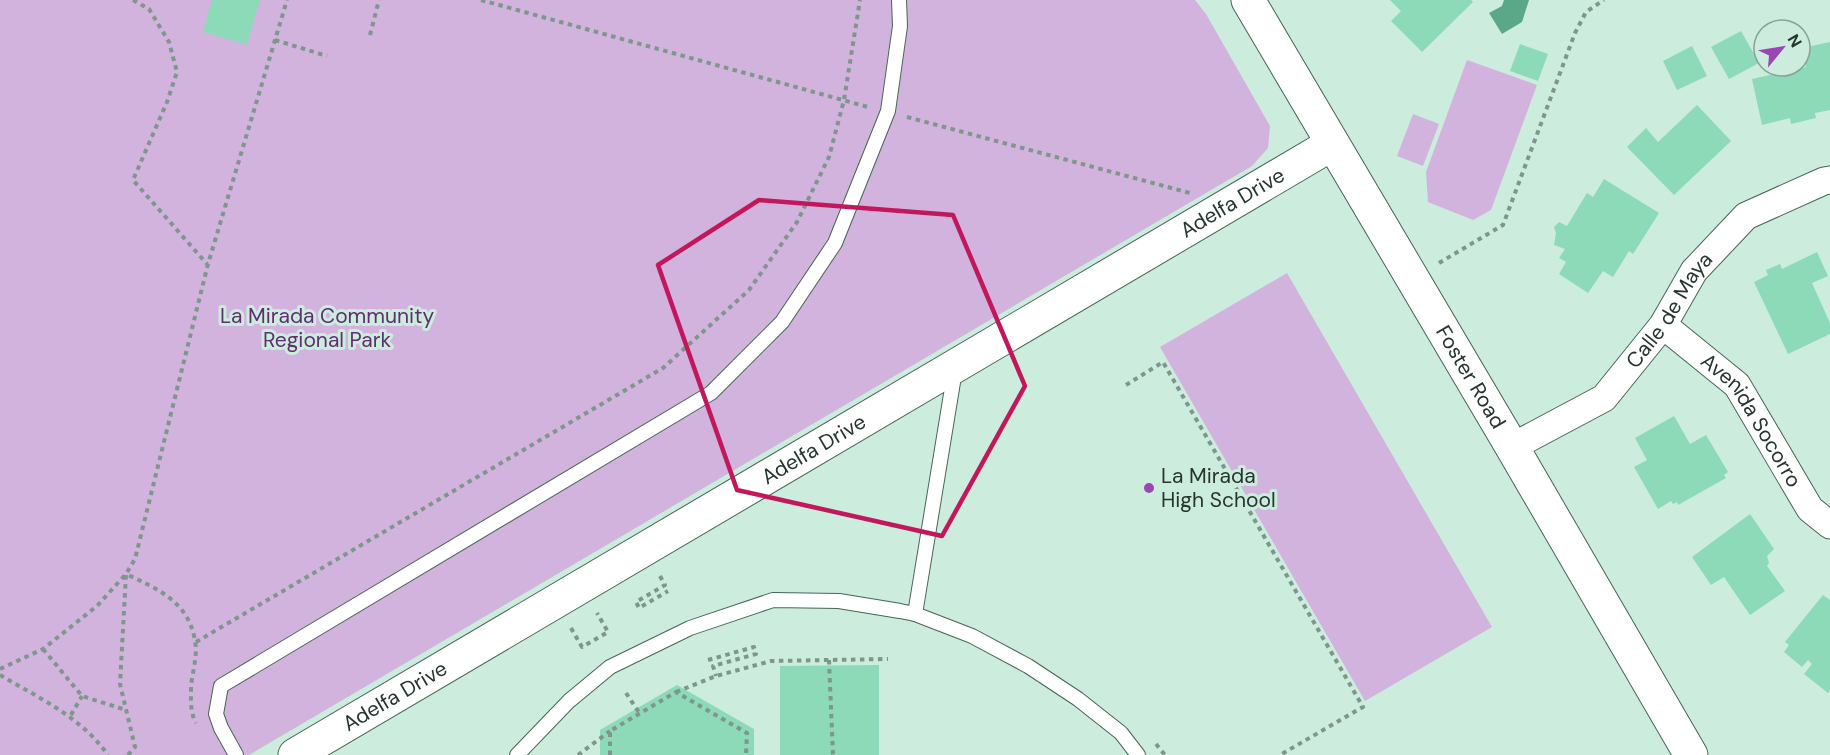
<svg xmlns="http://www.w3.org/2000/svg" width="1830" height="755" font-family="'DM Sans',sans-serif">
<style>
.green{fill:#d2b3de}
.water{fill:#5ba889}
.building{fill:#8ddab9}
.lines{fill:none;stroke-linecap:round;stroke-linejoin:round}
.lane-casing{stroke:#486458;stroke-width:16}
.street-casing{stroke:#486458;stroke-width:29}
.secondary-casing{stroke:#486458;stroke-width:35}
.path{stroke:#7e968b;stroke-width:4;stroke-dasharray:4.5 4.5;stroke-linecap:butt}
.lane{stroke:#fff;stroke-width:14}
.street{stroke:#fff;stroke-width:27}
.secondary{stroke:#fff;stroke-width:33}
.marked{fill:none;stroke:#c2185b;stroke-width:4.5;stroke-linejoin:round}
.poi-dot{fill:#9a47b5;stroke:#ccecdd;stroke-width:2}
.labels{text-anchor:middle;stroke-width:6;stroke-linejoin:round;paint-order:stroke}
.street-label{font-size:21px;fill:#27342e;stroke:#ccecdd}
.park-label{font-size:21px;fill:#5f2d70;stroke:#ccecdd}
.poi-label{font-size:21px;fill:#27342e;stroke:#ccecdd;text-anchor:start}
</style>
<rect width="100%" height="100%" fill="#ccecdd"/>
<g class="green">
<polygon points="0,0 1195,0 1206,14 1270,126 1268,148 1252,166 249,755 0,755"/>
<polygon points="1467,60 1537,85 1491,210 1473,220 1428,202 1426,172"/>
<polygon points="1413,114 1439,124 1423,166 1397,156"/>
<polygon points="1287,273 1492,627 1365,701 1160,347"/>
</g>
<polygon class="water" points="1504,0 1529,0 1522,22 1502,34 1489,13 1502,6"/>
<g class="building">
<polygon points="212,0 260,0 247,45 203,32"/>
<polygon points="1390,0 1471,0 1473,2 1422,52 1391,21 1401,11"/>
<polygon points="1741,31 1759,63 1729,79 1711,47"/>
<polygon points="1830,42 1830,110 1815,113 1816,118 1791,124 1790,118 1762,125 1752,79 1806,67 1802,48"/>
<polygon points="1520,44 1548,54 1538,81 1510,71"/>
<polygon points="1692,46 1707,76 1677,90 1663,61"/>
<polygon points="1697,105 1731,141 1674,195 1627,147 1646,128 1658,142"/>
<polygon points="1604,179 1659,213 1633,254 1629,251 1613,277 1603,271 1588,293 1559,274 1566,262 1559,258 1565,249 1554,245 1556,233 1554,227 1559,222 1567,226 1587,193 1593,197"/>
<polygon points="1817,252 1828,276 1812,283 1830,323 1830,334 1788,354 1754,282 1768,275 1766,270 1780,264 1782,269"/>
<polygon points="1674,416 1690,444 1706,435 1728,472 1724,475 1726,478 1678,505 1677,502 1673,504 1671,501 1658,509 1634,467 1647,460 1635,438"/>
<polygon points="1750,514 1774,549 1767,556 1769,563 1767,566 1785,591 1750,615 1724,577 1711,585 1692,557"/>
<polygon points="1823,595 1830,600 1830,690 1828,693 1804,674 1812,664 1808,660 1802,667 1784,652 1789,645 1785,642"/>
<polygon points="879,665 879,755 780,755 780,666"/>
<polygon points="677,685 754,729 754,755 600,755 600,730"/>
</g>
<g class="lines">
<defs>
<g id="lane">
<polyline points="915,614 955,370"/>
<polyline points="236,755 221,728 216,714 221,686 711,393 782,322 835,243 888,111 900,26 899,0"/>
<polyline points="517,755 569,701 610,667 690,628 773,600 839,601 900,611 915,614 972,636 1028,666 1078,699 1121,733 1138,755"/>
</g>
<g id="street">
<path id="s1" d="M1663,325L1737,385L1810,509L1830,525"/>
<path id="s2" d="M1512,447L1604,398L1663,325L1694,271L1746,216L1824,181L1830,180"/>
</g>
<g id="secondary">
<path id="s3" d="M1248,0L1512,447L1691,755"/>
<path id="s4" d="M295,755L1332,144"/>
</g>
</defs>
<use href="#lane" class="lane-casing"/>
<use href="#street" class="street-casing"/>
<use href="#secondary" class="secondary-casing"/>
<g class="path">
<polyline points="133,0 149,9 169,42 177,72 167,102 133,180 207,264"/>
<polyline points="481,0 868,107"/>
<polyline points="370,35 379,0"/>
<polyline points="275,40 327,56"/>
<polyline points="907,117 1190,193"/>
<polyline points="1439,263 1503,225 1575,33 1586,12 1604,0"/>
<polyline points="1126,385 1163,362 1363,707 1280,755"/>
<polyline points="660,576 665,585 636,602 639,608 668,591"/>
<polyline points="571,628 582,647 608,632 597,613"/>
<polyline points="196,642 663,368 749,290 797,222 829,157 844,100 860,0"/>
<polyline points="43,649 82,696 126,710"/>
<polyline points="708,660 754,647 756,654 713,666 716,676"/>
<polyline points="829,660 833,755"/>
<polyline points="0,669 43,649 97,606 126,574 135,559 208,264 287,0"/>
<path d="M0,675C39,698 81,717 108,755"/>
<polyline points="676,692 716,676 771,661 888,659"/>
<polyline points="626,693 640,714"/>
<polyline points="71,715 82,696"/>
<polyline points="1156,744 1165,755"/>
<path d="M128,755L135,747L120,684L126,574C158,589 189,602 195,641C198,656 192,673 191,687C191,700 190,712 196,723"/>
<polyline points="578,755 610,731"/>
<polyline points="610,755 610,731 676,692 747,733 746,755"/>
</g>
<use href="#lane" class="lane"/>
<use href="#street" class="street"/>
<use href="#secondary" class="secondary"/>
</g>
<path class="marked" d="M759,200L953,215L1025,386L942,536L737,490L658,265Z"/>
<circle class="poi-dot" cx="1149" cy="488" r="6"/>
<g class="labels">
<g class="street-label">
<text dy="7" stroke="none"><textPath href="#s4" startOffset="1088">Adelfa Drive</textPath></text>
<text dy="7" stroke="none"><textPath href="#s2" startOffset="214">Calle de Maya</textPath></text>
<text dy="7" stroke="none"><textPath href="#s3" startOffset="438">Foster Road</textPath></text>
<text dy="7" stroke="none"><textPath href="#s1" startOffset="132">Avenida Socorro</textPath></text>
<text dy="7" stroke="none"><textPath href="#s4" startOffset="602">Adelfa Drive</textPath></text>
<text dy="7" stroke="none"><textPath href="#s4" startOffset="116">Adelfa Drive</textPath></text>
</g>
<g class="park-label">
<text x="327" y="323">La Mirada Community<tspan x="327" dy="24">Regional Park</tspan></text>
</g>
<g class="poi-label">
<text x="1161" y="483">La Mirada<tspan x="1161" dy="24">High School</tspan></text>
</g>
</g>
<g transform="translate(1782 48) rotate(60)"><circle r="28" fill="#ccecdd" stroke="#8aa297" stroke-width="1.5"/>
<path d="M0-4.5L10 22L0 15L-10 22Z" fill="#9a47b5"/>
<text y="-9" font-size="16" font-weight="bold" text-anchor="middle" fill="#27342e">N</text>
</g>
</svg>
